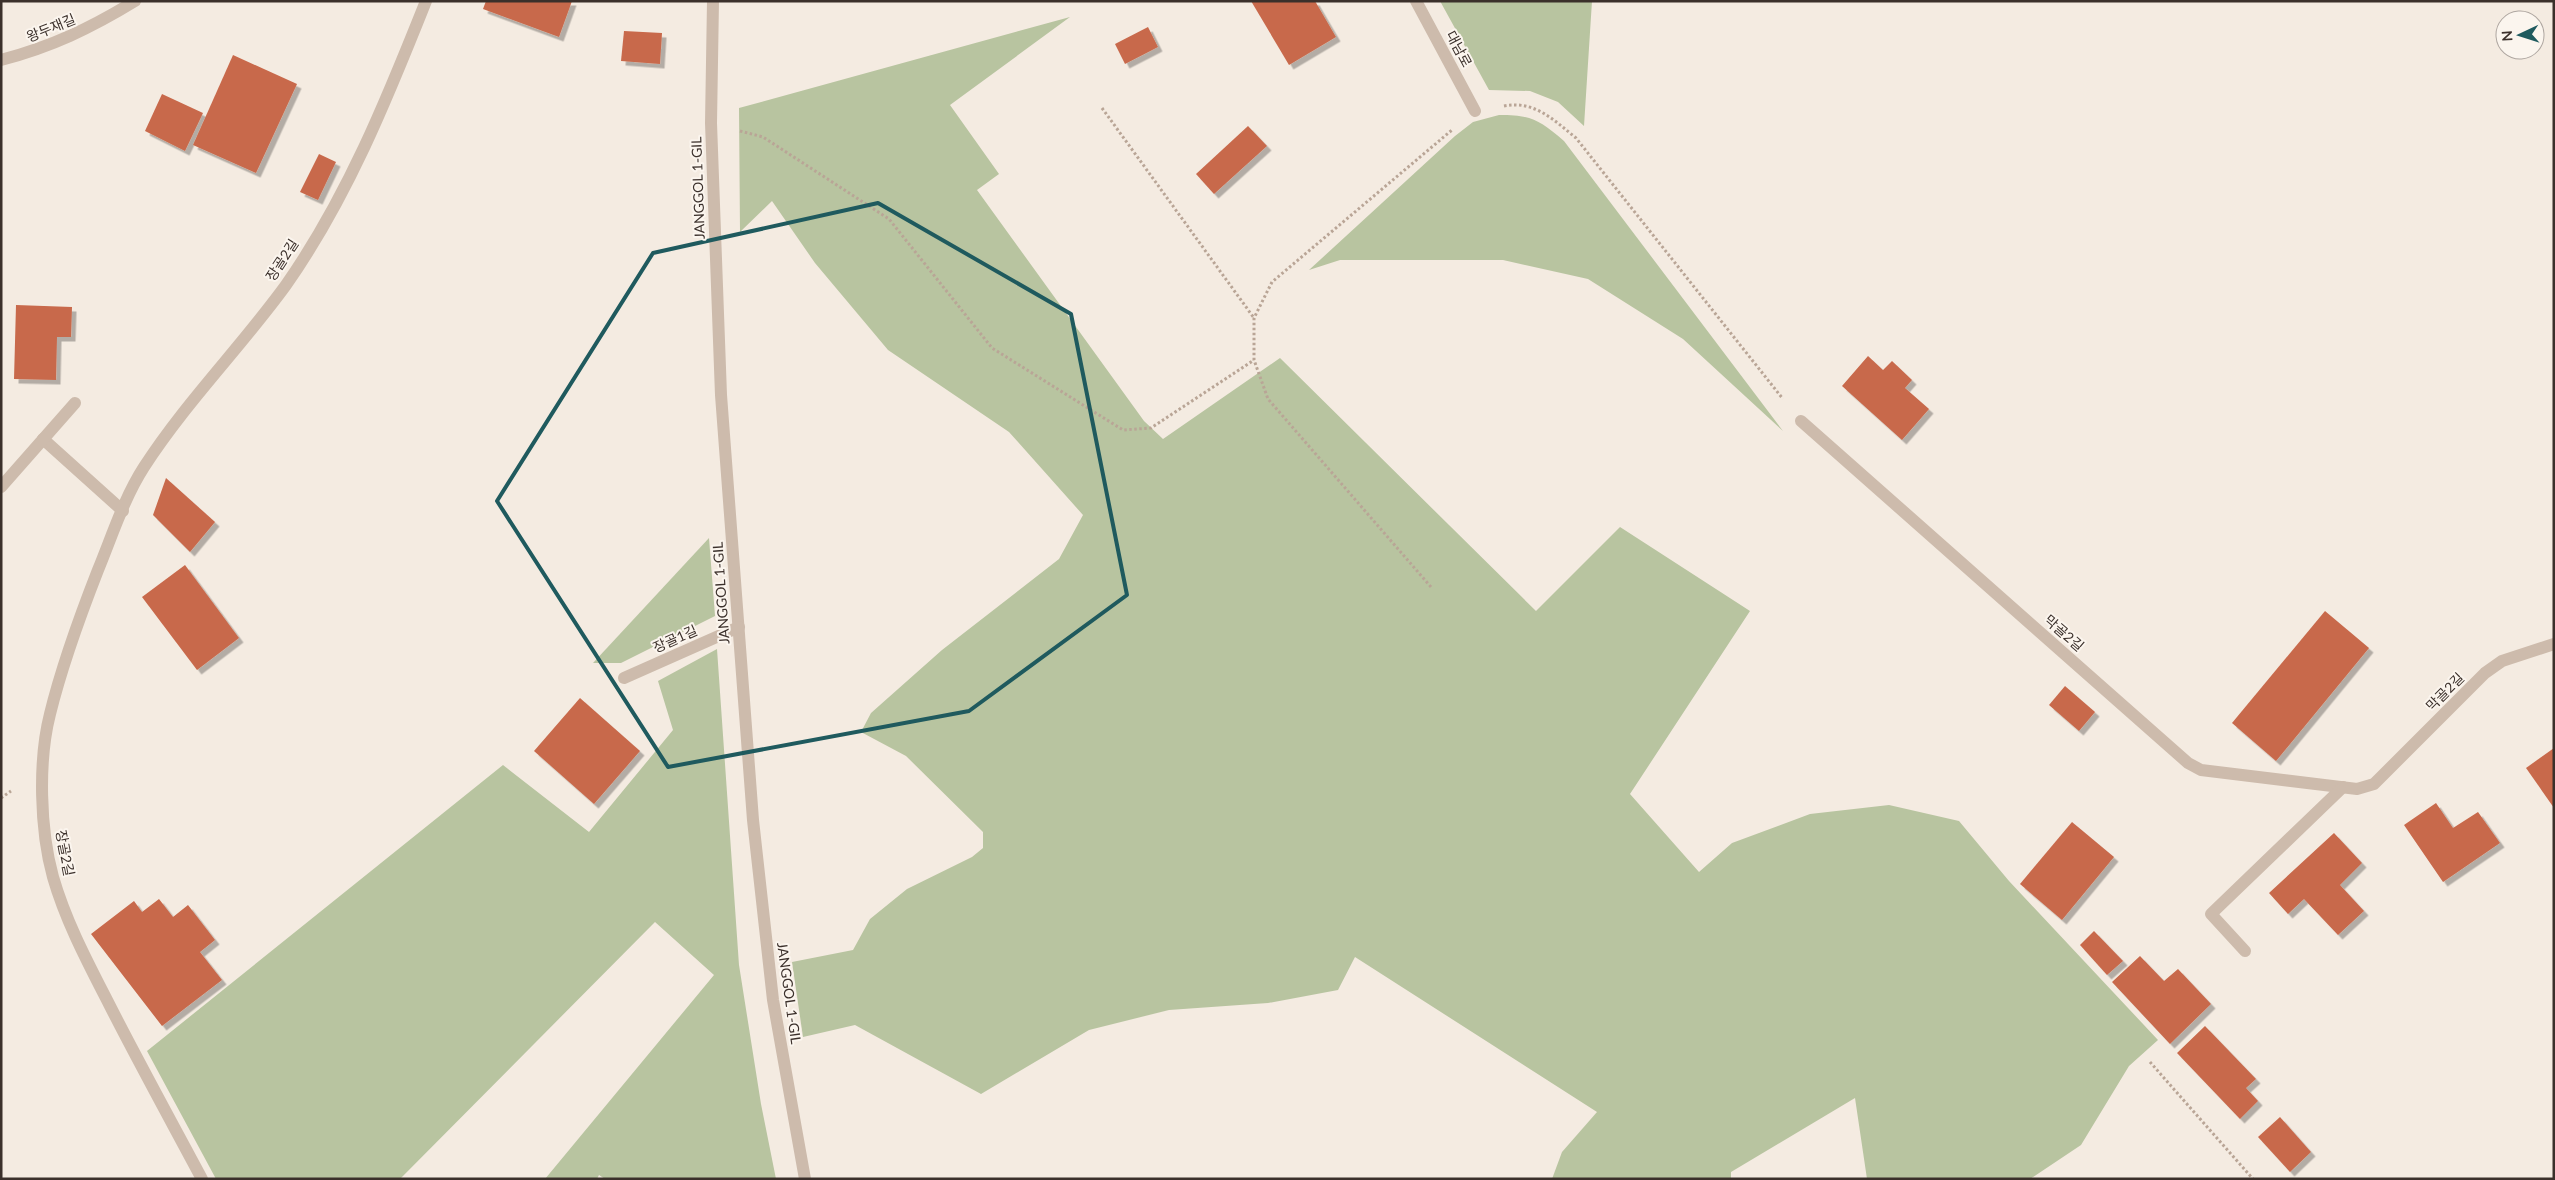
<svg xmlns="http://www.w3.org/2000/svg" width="2555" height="1180" font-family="Lato,'Noto Sans KR',sans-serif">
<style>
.green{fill:#b8c4a0}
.building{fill:#c8694b;filter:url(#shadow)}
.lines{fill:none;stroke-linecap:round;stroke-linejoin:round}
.path{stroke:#b9a596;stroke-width:3;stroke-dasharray:2.5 2.5;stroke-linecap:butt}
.minor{stroke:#cdbbac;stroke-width:12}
.marked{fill:none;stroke:#1f5a5e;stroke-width:4;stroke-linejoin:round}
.labels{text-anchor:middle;stroke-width:4;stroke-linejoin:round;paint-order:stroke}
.street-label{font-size:14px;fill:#3b302b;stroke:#fbf5ee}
</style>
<defs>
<filter id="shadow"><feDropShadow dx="4.5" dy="4.5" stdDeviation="0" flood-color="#0004"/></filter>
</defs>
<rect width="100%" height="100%" fill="#f4ebe1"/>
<g class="green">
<polygon points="1440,1 1592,1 1584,126 1558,102 1530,91 1489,90"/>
<polygon points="1070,17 950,105 999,174 977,190 1144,421 1163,439 1280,358 1536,611 1620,527 1750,611 1630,794 1699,872 1732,843 1810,814 1889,805 1959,821 2009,881 2158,1040 2129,1066 2081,1145 2030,1179 1867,1179 1855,1098 1731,1172 1731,1179 1552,1179 1562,1152 1597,1112 1355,957 1338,990 1268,1003 1169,1010 1089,1030 981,1094 855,1025 803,1037 792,962 853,950 870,919 907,889 972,857 983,848 983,832 906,756 861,732 871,713 942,650 1059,559 1083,515 1009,432 888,350 815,263 772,201 740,232 739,108"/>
<path d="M1499,115C1532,115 1539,120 1564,141L1783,431L1683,339L1588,279L1503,260H1340L1309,270L1455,136L1473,122Z"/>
<polygon points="709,538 715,616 621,663 593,663"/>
<polygon points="717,649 739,965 761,1104 776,1179 605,1179 599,1175 597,1179 545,1179 714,975 655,922 400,1179 216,1179 147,1051 503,765 589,832 673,730 658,681"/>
</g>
<g class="building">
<polygon points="486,1 572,1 559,37 483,9"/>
<polygon points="1251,1 1315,1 1336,37 1289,65"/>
<polygon points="1148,27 1158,47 1125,64 1115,44"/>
<polygon points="624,31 662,33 660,64 621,61"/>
<polygon points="233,55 297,84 256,173 193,145"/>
<polygon points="162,94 203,113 185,151 145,131"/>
<polygon points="1248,126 1267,146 1214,194 1196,174"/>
<polygon points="319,154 336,162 318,200 300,192"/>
<polygon points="16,305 72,307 71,337 57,337 56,380 14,379"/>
<polygon points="1868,356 1883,370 1892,361 1912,380 1905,388 1929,409 1902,440 1842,386"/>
<polygon points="166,478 215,522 190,552 153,515"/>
<polygon points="185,565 239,638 197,670 142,597"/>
<polygon points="2325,611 2369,648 2276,761 2232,723"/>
<polygon points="2065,686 2095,712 2079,731 2049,705"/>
<polygon points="580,698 640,751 594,804 534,751"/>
<polygon points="2554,748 2554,808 2526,768"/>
<polygon points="2436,803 2453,828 2478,812 2500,843 2443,882 2404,825"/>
<polygon points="2072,822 2114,857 2062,920 2020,884"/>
<polygon points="2334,833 2362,863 2340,885 2364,911 2338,935 2304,899 2288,914 2269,893"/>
<polygon points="159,899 173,917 188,905 215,940 200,952 222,980 162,1026 91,934 134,901 142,912"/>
<polygon points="2094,931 2123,961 2107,975 2080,945"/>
<polygon points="2140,956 2164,981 2178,969 2211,1004 2170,1044 2112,982"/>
<polygon points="2205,1026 2256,1079 2246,1088 2258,1101 2240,1119 2177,1053"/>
<polygon points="2280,1117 2311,1152 2290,1172 2258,1137"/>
</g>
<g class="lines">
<g class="path">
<path d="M1504,106C1534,100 1554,120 1576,138L1783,399"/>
<polyline points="1102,108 1254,318"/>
<polyline points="740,131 763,137 889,219 992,348 1123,430 1151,428 1254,360"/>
<polyline points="1431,587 1268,399 1254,360 1254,318 1272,282 1452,130"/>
<polyline points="1,798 11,791"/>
<polyline points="2150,1062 2253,1179"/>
</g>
<g class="minor">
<polyline points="713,1 711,123 721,395 753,820 773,1000 805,1179"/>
<polyline points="1416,1 1475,111"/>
<path d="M1,60C51,47 91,28 135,1"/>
<polyline points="1801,421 2188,763 2201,770 2357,789 2374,784 2485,673 2502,661 2554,644"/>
<polyline points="43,439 123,511"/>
<polyline points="1,487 75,403"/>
<polyline points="624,678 739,627"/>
<polyline points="2245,951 2211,914 2343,787"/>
<path d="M202,1179C171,1121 139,1063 109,1004C88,963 66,922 53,877C40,830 38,761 50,714C62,665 80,616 98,570C112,536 124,498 144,467C186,402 241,347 286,285C347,198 387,99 426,1"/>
</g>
</g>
<path class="marked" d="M878,203L1071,314L1127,595L969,711L668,767L497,501L653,253Z"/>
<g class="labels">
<g class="street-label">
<text transform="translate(51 28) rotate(-22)" y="5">왕두재길</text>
<text transform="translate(1459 49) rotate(62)" y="5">대남로</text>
<text transform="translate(698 188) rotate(-92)" y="5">JANGGOL 1-GIL</text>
<text transform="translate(282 260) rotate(-57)" y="5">장골2길</text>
<text transform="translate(721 593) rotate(-94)" y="5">JANGGOL 1-GIL</text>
<text transform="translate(2064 633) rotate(41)" y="5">막골2길</text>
<text transform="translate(675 639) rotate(-24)" y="5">장골1길</text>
<text transform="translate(2445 692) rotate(-45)" y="5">막골2길</text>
<text transform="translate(65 853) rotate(79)" y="5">장골2길</text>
<text transform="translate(789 993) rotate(82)" y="5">JANGGOL 1-GIL</text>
</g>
</g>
<rect width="2555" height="1180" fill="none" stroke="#3b302b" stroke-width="5"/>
<g transform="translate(2520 35) rotate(266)"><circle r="24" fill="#fbf5ee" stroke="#aea6a0"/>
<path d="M0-4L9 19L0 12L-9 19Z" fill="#1f5a5e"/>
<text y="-8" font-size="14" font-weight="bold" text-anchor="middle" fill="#3b302b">N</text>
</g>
</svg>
